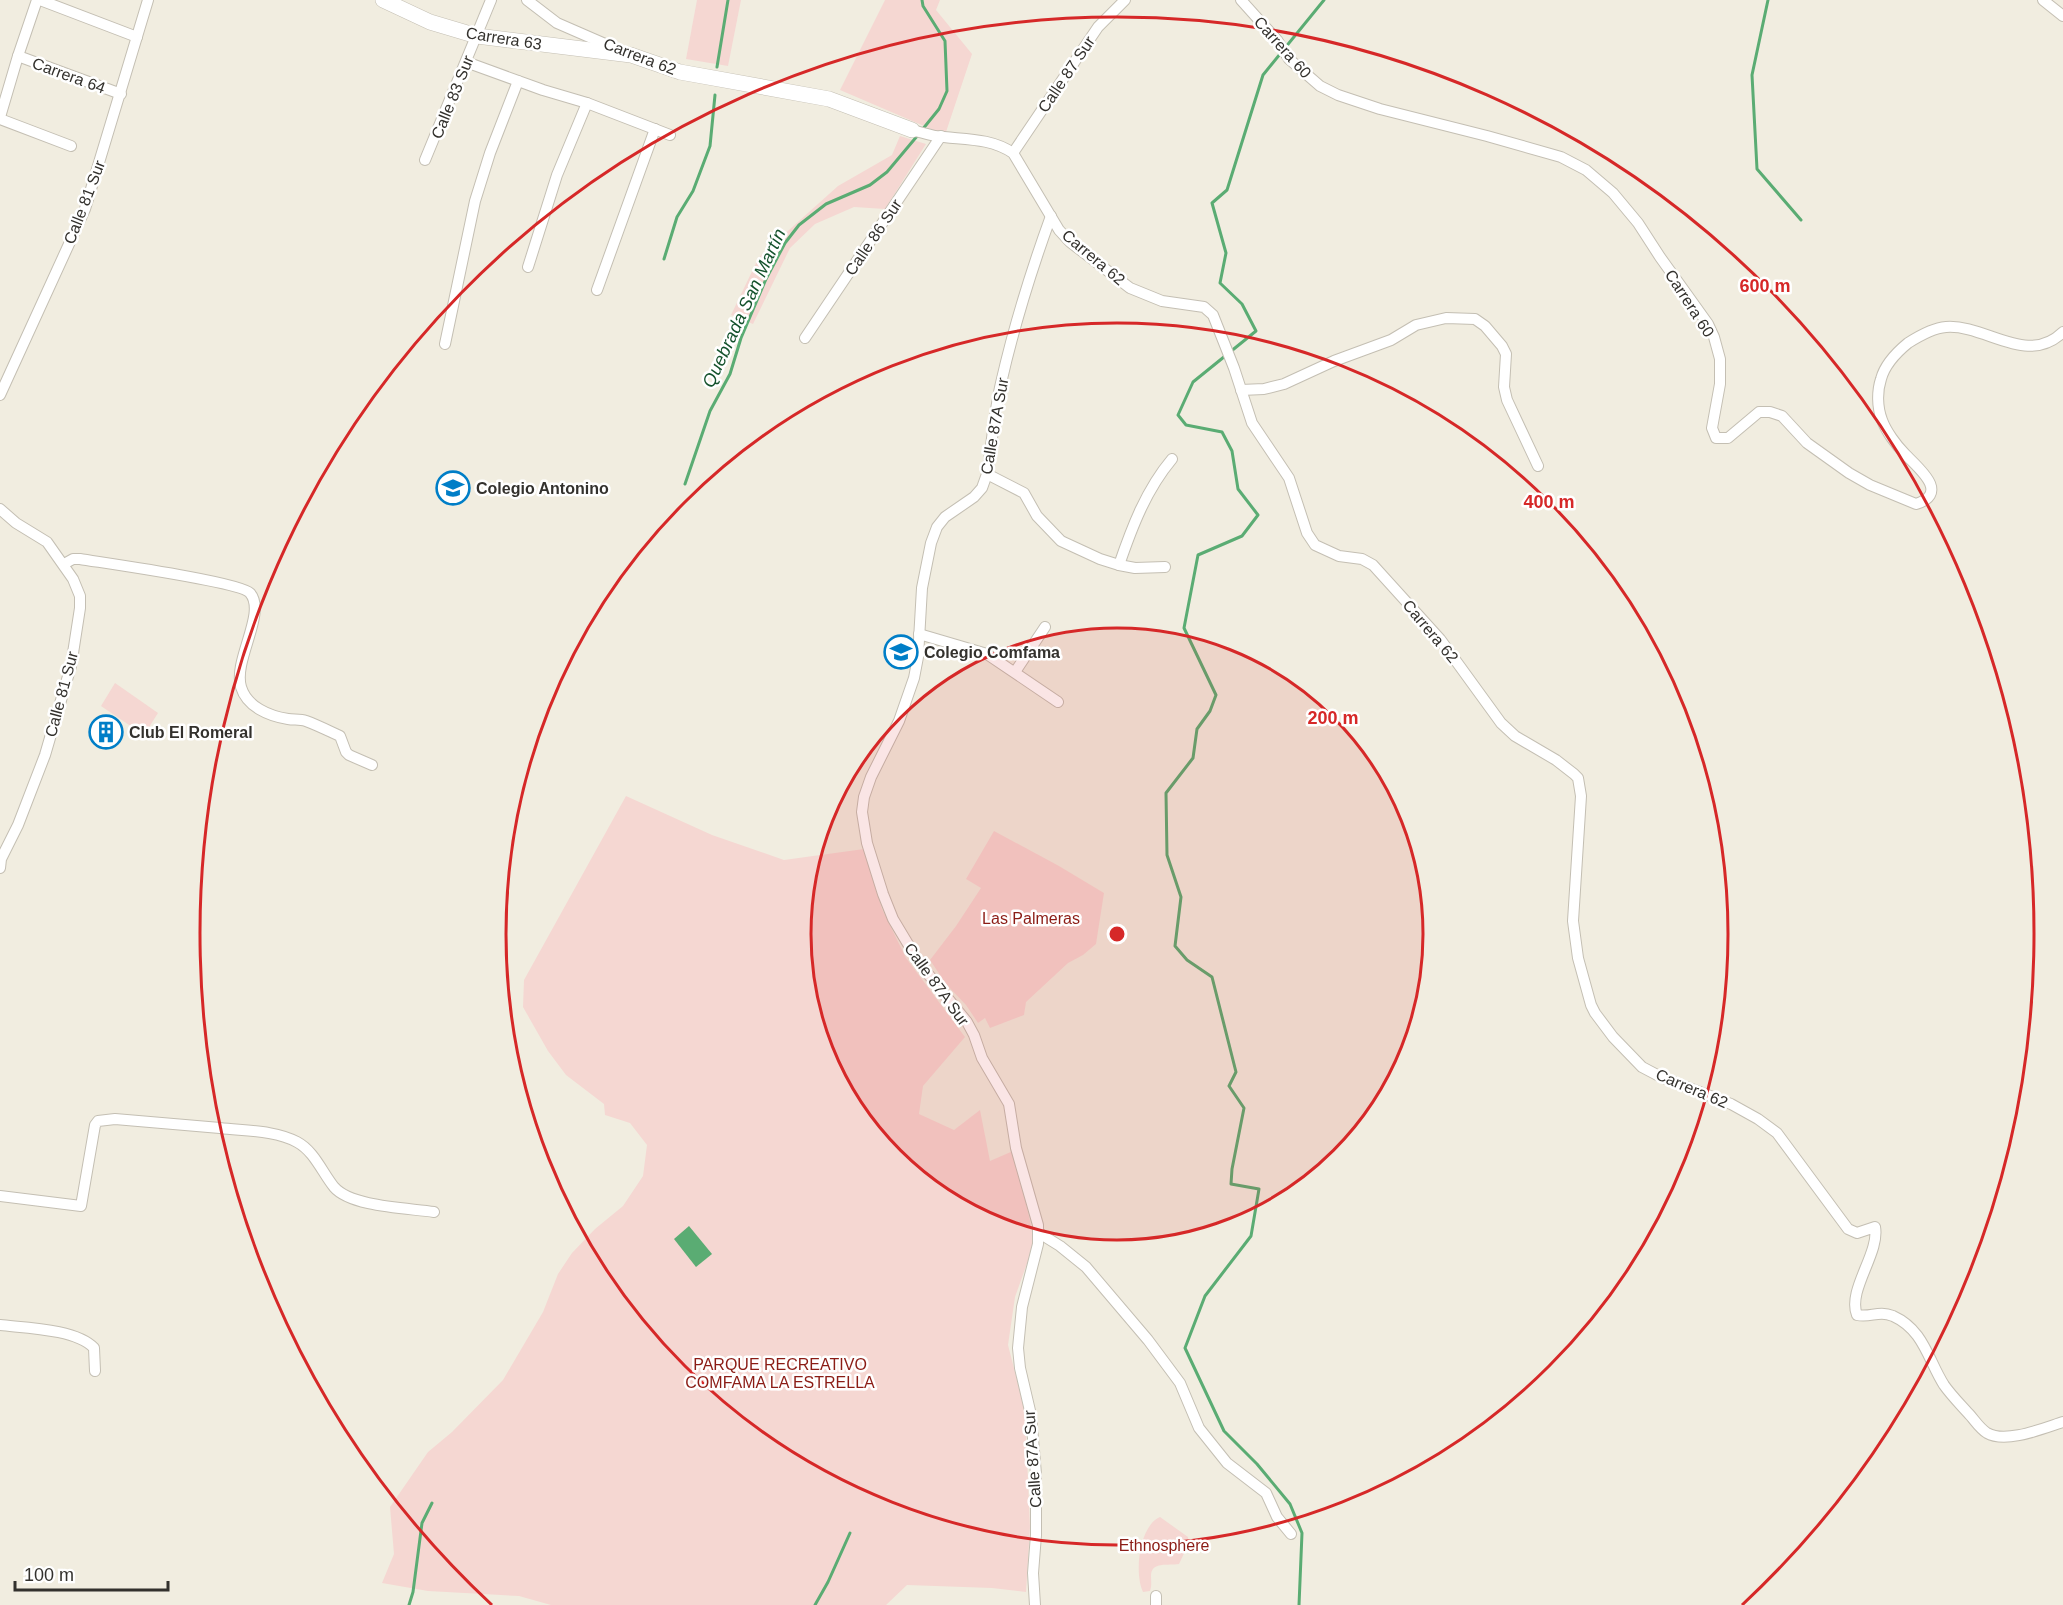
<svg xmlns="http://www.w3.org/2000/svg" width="2063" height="1605" font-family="Helvetica,sans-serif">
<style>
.green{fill:#f5d7d2}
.water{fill:#5aac73}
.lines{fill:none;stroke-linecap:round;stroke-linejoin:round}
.stream{stroke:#5aac73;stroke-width:3}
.street-casing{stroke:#c4bfb3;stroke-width:12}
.secondary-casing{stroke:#c4bfb3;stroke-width:16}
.street{stroke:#fff;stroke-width:10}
.secondary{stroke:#fff;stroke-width:15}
.ring{fill:none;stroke:#d62828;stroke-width:3}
.labels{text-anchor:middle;stroke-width:5;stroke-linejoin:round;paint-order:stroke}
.street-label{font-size:16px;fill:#33312d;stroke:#fff}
.poi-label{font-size:16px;font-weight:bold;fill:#33312d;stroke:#fff;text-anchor:start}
.park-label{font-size:16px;fill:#8b1c15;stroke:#fff}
.water-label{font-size:18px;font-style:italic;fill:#14522c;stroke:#fff}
.centre{fill:#d62828;stroke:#fff;stroke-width:3}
.ring-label{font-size:18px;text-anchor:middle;font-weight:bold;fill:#d62828;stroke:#fff;stroke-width:5;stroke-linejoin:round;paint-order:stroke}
</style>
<rect width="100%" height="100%" fill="#f1ede0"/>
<g class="green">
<polygon points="697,0 741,0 728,66 686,59"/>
<polygon points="885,0 940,0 936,10 972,54 945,135 840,90"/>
<polygon points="900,136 926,144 885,209 854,207 815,224 790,248 753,324 731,315 759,257 838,186 892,155"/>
<polygon points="115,683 158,713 144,735 101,706"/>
<polygon points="626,796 712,835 784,860 864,849 882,909 906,958 965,1037 923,1086 919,1114 954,1130 980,1110 990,1161 1013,1151 1035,1241 1015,1297 1008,1345 1025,1411 1030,1527 1026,1592 992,1588 907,1585 886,1605 551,1605 519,1596 428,1591 382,1583 394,1554 390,1507 428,1452 452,1432 503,1380 543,1312 558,1274 572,1253 595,1229 623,1206 643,1176 647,1145 630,1123 605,1115 604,1104 566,1075 548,1051 523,1007 524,980"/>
<polygon points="994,831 1059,866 1104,893 1096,944 1083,955 1068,963 1026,1002 1024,1015 990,1028 985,1018 978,1023 966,1005 946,984 930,960 956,926 981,888 966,879"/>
<path d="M1160,1517L1188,1537V1545L1179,1564C1168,1566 1151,1561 1151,1576C1151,1581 1152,1585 1150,1591L1143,1592C1134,1573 1139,1526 1160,1517Z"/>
</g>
<polygon class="water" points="689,1226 712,1254 696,1267 674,1239"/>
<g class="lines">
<g class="stream">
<polyline points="1768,0 1752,75 1757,169 1801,220"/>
<polyline points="717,67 728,0"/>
<polyline points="922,130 939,109 947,91 945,41 923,6 922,0"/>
<polyline points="664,259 677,217 693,191 710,146 715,95"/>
<polyline points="685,484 710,411 730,374 741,338 766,279 785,243 799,225 826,204 870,185 887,172 918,135"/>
<polyline points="409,1605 413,1592 422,1523 432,1503"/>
<polyline points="815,1605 828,1582 850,1533"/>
<polyline points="1299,1605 1302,1533 1290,1504 1257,1464 1224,1431 1185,1348 1205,1296 1251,1236 1259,1189 1231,1184 1232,1169 1244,1108 1229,1086 1236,1072 1212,977 1187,960 1175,946 1181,897 1167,855 1166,793 1193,758 1197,729 1210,711 1216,695 1184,628 1198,555 1242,536 1258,515 1238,489 1232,451 1222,432 1186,425 1178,415 1193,382 1256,331 1242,304 1220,283 1226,253 1212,203 1227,190 1263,75 1324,0"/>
</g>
<defs>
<g id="street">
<polyline points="40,0 137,37"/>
<polyline points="527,0 557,23 619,50"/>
<path d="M1241,0L1277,40L1289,59L1320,86L1338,95L1380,109L1487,136L1561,157L1586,170L1613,193L1638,223L1660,257L1708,324L1714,337L1720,359V384L1712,428L1716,438H1728L1759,412H1770L1782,416L1807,443L1849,473L1870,485L1916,504C1951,493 1917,467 1905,454C1896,445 1886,431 1882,420C1877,407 1877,391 1881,379C1885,364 1897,352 1908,343C1919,336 1933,328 1946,327C1986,324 2027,367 2063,332"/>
<polyline points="2043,0 2063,16"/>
<polyline points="18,56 121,94"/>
<polyline points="466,62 543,90 587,103 670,135"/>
<polyline points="0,117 18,56 37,0"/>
<polyline points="0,119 71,146"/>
<path d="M912,130C919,132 927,134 935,136C963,140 989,137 1013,153L1059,230L1070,242L1130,288L1162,301L1204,307L1213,315L1234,368L1252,423L1289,478L1307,533L1315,545L1339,556L1362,559L1373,565L1440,639L1501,723L1515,736L1556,760L1574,774L1578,778L1581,796L1573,921L1578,958L1591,1005L1595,1013L1613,1037L1642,1067L1661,1077L1731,1104L1758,1119L1777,1133L1848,1229L1857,1233L1875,1227C1880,1253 1847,1290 1857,1315C1871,1318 1878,1310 1893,1316C1924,1330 1928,1360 1944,1385C1951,1395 1960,1404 1968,1413C1974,1419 1979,1428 1987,1433C2006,1444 2044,1428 2063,1422"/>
<polyline points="1013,153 1098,27 1125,0"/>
<polyline points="425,160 491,0"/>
<polyline points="528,267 557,175 587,103"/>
<polyline points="597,290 655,129"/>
<polyline points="805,338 941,136"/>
<polyline points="445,344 475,201 490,153 518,81"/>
<polyline points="1241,390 1264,389 1284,384 1334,361 1391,340 1416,325 1446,318 1475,319 1485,326 1502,346 1506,354 1504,387 1507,400 1538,466"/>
<polyline points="0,395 85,209 148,0"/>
<polyline points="987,474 1024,493 1037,516 1061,541 1100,559 1119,565 1135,568 1165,567"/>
<polyline points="0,509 16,523 47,542 73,579 80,596 80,608 71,666 45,755 18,825 1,859 0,868"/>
<path d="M64,564L73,559H80C104,563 240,582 250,593C267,613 233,660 241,687C247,707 269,716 288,719C294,720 300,719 306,721C317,725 329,731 340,736L346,752L349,755L372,765"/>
<path d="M1119,565C1132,527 1146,490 1172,459"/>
<polyline points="919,634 987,654 1058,702"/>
<polyline points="1015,672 1045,627"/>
<path d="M0,1196L81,1206L95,1125L98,1121L115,1119C150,1122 185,1125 220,1128C244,1131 275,1130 297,1142C314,1151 322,1172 334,1187C351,1207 408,1208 434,1212"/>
<polyline points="1039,1233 1060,1246 1086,1267 1148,1340 1180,1383 1199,1428 1227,1463 1266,1493 1277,1517 1291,1534"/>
<path d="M0,1325C26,1328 76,1329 94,1348L95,1371"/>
<path d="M1035,1605L1033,1573L1036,1535V1474L1031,1415L1020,1368L1018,1348L1022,1307L1038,1244V1225L1016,1148L1009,1104L982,1058L974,1035L967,1022L920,964L893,919L883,894L867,843L862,812L864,797L871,777L899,721L914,678L918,657L922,588L931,543L937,527L945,517L974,497L982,488L987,474C992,444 994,413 1001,383C1014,326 1031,271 1051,216"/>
<polyline points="1156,1605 1156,1596"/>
</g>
<polyline id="secondary" points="383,0 430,22 477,36 631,55 680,72 829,99 912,130"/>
</defs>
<use href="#street" class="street-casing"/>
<use href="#secondary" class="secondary-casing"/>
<use href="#street" class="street"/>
<use href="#secondary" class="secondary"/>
</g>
<circle cx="1117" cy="934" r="306" fill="#d62828" fill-opacity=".12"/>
<g class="ring">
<circle cx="1117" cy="934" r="306"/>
<circle cx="1117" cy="934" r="611"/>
<path d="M492 1605A917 917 0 1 1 1742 1605"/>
</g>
<defs>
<symbol id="school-ring" viewBox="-11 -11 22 22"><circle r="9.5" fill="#fff" stroke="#007ec7" stroke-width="1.5"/><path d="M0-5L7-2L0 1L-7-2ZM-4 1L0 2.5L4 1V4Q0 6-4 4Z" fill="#007ec7"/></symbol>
<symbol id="building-ring" viewBox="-11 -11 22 22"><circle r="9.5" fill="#fff" stroke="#007ec7" stroke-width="1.5"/><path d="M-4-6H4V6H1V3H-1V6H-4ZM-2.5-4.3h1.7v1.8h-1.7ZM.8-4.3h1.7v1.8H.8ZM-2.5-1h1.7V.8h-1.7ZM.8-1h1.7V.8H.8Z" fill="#007ec7"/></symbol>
</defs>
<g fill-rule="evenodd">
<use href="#school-ring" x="434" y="469" width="38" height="38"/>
<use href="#school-ring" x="882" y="633" width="38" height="38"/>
<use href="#building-ring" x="87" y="713" width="38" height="38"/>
</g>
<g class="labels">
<g class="street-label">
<text transform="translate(504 38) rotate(9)" y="6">Carrera 63</text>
<text transform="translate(1283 47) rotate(48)" y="6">Carrera 60</text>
<text transform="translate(640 56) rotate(21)" y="6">Carrera 62</text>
<text transform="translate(1066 74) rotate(-56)" y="6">Calle 87 Sur</text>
<text transform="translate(69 75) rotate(20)" y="6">Carrera 64</text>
<text transform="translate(452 97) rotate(-68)" y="6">Calle 83 Sur</text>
<text transform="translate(84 202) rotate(-69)" y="6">Calle 81 Sur</text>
<text transform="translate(873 237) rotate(-56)" y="6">Calle 86 Sur</text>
<text transform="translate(1094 257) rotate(40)" y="6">Carrera 62</text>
<text transform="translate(1690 303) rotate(57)" y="6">Carrera 60</text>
<text transform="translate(994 426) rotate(-80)" y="6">Calle 87A Sur</text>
<text transform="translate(1431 631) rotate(50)" y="6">Carrera 62</text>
<text transform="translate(61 694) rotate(-75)" y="6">Calle 81 Sur</text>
<text transform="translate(937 984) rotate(54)" y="6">Calle 87A Sur</text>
<text transform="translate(1692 1088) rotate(23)" y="6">Carrera 62</text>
<text transform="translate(1032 1459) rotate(-94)" y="6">Calle 87A Sur</text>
</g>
<g class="poi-label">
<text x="476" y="494">Colegio Antonino</text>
<text x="924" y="658">Colegio Comfama</text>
<text x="129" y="738">Club El Romeral</text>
</g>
<g class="park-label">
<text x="1031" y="924">Las Palmeras</text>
<text x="780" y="1370">PARQUE RECREATIVO<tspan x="780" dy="18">COMFAMA LA ESTRELLA</tspan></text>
<text x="1164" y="1551">Ethnosphere</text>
</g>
<g class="water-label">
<text transform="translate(744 308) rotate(-65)" y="6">Quebrada San Martín</text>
</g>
</g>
<circle cx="1117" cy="934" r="9" class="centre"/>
<g class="ring-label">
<text x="1765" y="292">600 m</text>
<text x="1549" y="508">400 m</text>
<text x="1333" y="724">200 m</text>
</g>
<path d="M15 1581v9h153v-9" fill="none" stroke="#33312d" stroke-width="3"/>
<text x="24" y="1581" font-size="18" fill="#33312d" stroke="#ffffff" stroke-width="4.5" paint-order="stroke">100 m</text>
</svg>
